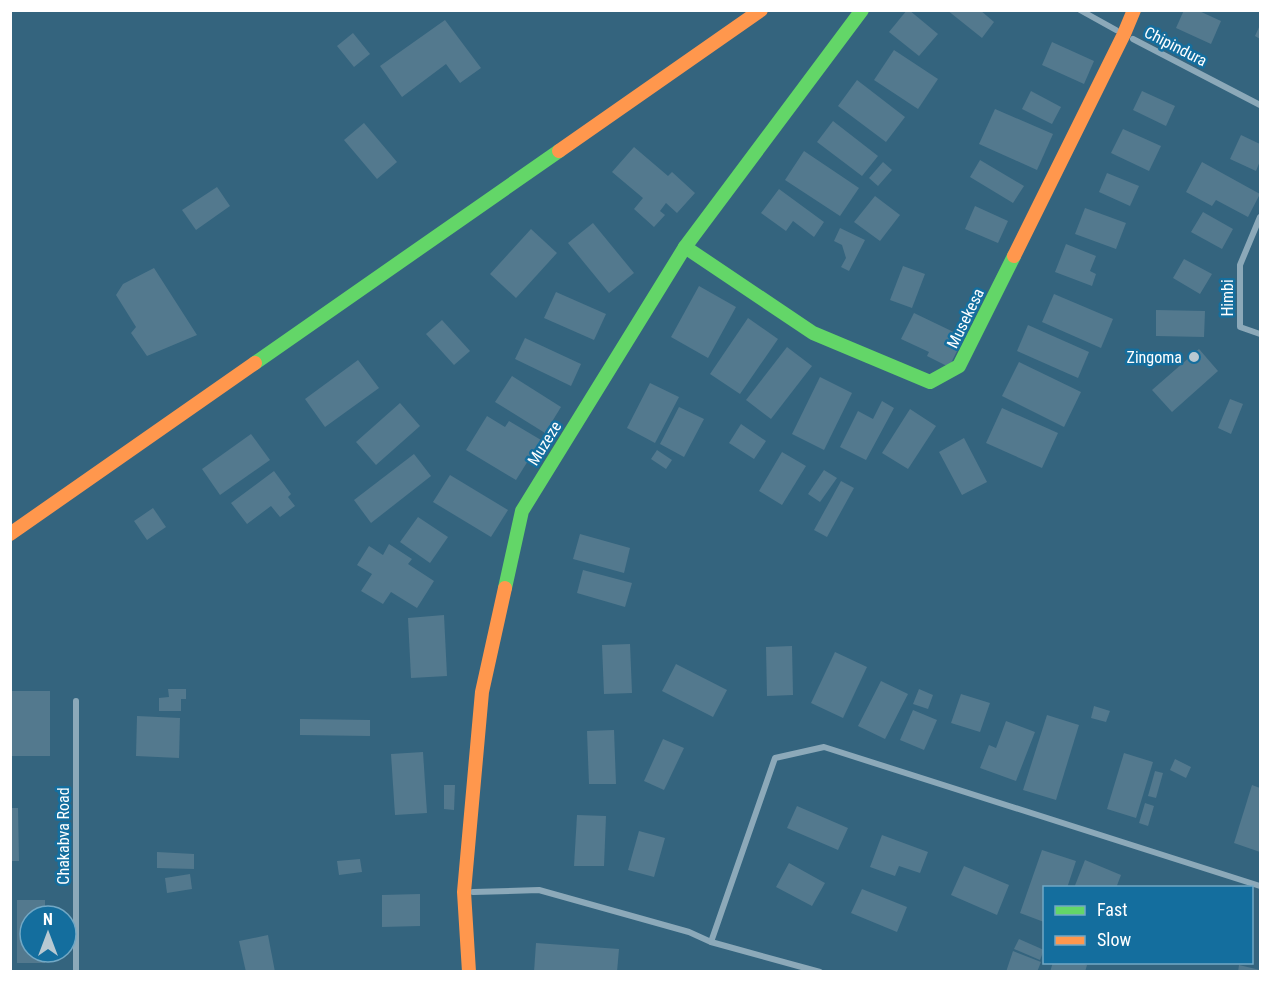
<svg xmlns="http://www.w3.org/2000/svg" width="1271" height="982" font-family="'Roboto Condensed',sans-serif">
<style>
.building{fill:#53798e}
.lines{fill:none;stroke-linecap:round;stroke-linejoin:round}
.street{stroke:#8ca9b9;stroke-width:6}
.fast{stroke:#63d668;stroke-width:14}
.slow{stroke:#ff974d;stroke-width:14}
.poi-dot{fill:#b8c9d2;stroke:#146e9e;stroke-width:2}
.labels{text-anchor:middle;stroke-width:5;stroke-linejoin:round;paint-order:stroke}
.street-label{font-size:16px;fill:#fff;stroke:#146e9e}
.poi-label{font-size:16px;fill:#fff;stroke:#146e9e;text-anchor:end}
</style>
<rect width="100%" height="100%" fill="#34647e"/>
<g class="building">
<polygon points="907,10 909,10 938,34 919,56 889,32"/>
<polygon points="947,10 980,10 994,22 982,38"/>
<polygon points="1184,10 1197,10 1221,21 1211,44 1176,28"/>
<polygon points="445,20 481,68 460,83 446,64 402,97 380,66"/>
<polygon points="1260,25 1260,39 1255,36"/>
<polygon points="353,33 370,54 354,67 337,46"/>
<polygon points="1052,42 1094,61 1084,84 1042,65"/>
<polygon points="894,50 938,79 918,109 874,80"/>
<polygon points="857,80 905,117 886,142 838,106"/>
<polygon points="1031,91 1061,107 1052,124 1022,109"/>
<polygon points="1142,91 1175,106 1166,126 1133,110"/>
<polygon points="995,109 1053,134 1037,170 979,144"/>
<polygon points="833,121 878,156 862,176 817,142"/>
<polygon points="364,123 397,162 377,179 344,140"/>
<polygon points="1123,129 1161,146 1149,171 1111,153"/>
<polygon points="1241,135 1260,144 1260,161 1256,171 1230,159"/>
<polygon points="634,147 668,176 672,172 695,193 677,213 666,203 660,211 665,215 654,227 634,209 643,198 612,172"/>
<polygon points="804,151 859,188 840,216 785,180"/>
<polygon points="980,160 1024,186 1013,203 970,177"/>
<polygon points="883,162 892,170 878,186 869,178"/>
<polygon points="1202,162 1260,194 1248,217 1216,200 1212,206 1186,192"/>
<polygon points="1107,173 1139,186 1130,206 1099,192"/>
<polygon points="217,187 230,206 196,230 182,210"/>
<polygon points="779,189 824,222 814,237 793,221 786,231 761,213"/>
<polygon points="875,196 900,215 880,241 854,222"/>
<polygon points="975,206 1008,221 998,243 965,229"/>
<polygon points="1085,208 1126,223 1116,249 1075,234"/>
<polygon points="1203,212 1233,229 1222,249 1191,232"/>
<polygon points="593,223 634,273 609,293 568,243"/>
<polygon points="840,228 865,240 849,271 841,267 846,258 842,245 834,241"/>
<polygon points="531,229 557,253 516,298 490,274"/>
<polygon points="1066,244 1096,256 1090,271 1096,274 1092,286 1055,272"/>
<polygon points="1184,259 1212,274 1200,294 1173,278"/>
<polygon points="903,266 925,274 912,308 890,300"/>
<polygon points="154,268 197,335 147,356 131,333 136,327 116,295 123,284"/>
<polygon points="699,286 736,307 708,358 671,337"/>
<polygon points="556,292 606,314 594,340 544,318"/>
<polygon points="1054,294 1113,319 1101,348 1042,322"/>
<polygon points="1156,310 1205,311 1204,337 1156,336"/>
<polygon points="914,313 964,337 949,367 927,356 929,352 901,339"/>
<polygon points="748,318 778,339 740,394 710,374"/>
<polygon points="442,320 470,351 454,365 426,334"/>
<polygon points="1028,325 1089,352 1078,378 1017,351"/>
<polygon points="525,338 581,364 571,386 515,359"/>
<polygon points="787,347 812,366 771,419 746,400"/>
<polygon points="1199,349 1218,371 1172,412 1152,390"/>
<polygon points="358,360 379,388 325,427 305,399"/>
<polygon points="1019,362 1081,392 1064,427 1002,396"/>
<polygon points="512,376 561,407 545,433 495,402"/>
<polygon points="820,377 852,393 824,450 792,434"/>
<polygon points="650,383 679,397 655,443 627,428"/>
<polygon points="1230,399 1243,404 1231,434 1218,428"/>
<polygon points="882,401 894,408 866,460 840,447 858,411 873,419"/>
<polygon points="400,403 420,426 376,465 356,442"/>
<polygon points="679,407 704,419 684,457 660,444"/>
<polygon points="1002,408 1058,433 1042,468 986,443"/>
<polygon points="910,409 936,426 908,469 882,453"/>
<polygon points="487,416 505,427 509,421 541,440 516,480 466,450"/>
<polygon points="741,424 766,441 754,459 729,443"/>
<polygon points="251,434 270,460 220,495 202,469"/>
<polygon points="964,438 987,482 962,495 939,452"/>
<polygon points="657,450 672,460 666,469 651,459"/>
<polygon points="782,452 806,466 782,505 759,491"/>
<polygon points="414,454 431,476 371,523 354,500"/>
<polygon points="824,470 837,478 820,502 808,494"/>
<polygon points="274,471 291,494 288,497 295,506 280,517 271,506 247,524 231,503"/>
<polygon points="450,475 508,510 491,537 433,502"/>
<polygon points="841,481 854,488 827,537 814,530"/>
<polygon points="153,508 166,527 147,540 134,521"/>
<polygon points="418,517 448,537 430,563 400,542"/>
<polygon points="580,534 630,548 624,573 573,559"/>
<polygon points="389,544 412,559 408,564 434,581 417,608 391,592 383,604 361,591 372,574 357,565 369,546 383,555"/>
<polygon points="583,570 632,583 625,607 577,593"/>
<polygon points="444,615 447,676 411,678 408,618"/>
<polygon points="630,644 632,693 604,694 602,645"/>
<polygon points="792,646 793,695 767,696 766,647"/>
<polygon points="835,652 867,667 843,718 811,703"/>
<polygon points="676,664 727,690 713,717 662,691"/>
<polygon points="881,681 908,694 885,739 858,726"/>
<polygon points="168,689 186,689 186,699 181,699 181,711 159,711 159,698 169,697"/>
<polygon points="919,689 933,695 928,709 913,704"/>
<rect x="10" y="691" width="40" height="65"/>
<polygon points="961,694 990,703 980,732 951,723"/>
<polygon points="1094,706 1110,711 1106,722 1091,718"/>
<polygon points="913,710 937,720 924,750 900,740"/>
<polygon points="1047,715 1079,725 1056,800 1023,790"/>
<polygon points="137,716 180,718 179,758 136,756"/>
<polygon points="300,719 370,720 370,736 300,735"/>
<polygon points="1006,721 1035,732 1016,781 980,768 989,745 996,748"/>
<polygon points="614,730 616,784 589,784 587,731"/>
<polygon points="663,739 684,748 664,790 644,781"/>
<polygon points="423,752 427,813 395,815 391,754"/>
<polygon points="1124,753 1153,762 1136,818 1107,809"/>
<polygon points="1175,759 1191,767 1186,778 1170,770"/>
<polygon points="1155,771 1163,773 1156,798 1148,796"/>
<polygon points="444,785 455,785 454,810 444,809"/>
<polygon points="1252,785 1260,788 1260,852 1234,843"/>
<polygon points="1145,803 1154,806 1148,826 1139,823"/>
<polygon points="797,806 848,828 838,850 787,828"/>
<polygon points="10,808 18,808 19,861 10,861"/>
<polygon points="577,815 606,816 604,866 574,866"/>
<polygon points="639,831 665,838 654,877 628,870"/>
<polygon points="882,835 928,852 920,873 899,866 895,876 870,867"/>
<polygon points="1042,850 1076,861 1067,888 1044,888 1044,922 1020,913"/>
<polygon points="157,852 194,854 194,869 157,868"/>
<polygon points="360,859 362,872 339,875 337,861"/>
<polygon points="1085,860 1121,875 1116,888 1074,888"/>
<polygon points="789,863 825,883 812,906 776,887"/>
<polygon points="964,866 1009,885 997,915 951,895"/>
<polygon points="190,874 192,889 167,893 165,878"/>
<polygon points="862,889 907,907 897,932 851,913"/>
<polygon points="420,894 420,926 382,927 382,895"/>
<polygon points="17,900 45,900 45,916 30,916 30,952 45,952 45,963 17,963"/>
<polygon points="268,935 275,972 246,972 239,941"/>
<polygon points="1019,939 1044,950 1040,960 1014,949"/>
<polygon points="536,943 619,949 617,972 534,972"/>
<polygon points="1013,951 1041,962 1037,972 1006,972"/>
<polygon points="1053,962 1079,962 1087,965 1085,972 1050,972"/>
<polygon points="1239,965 1260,970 1260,972 1238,972"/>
</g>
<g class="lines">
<g class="street">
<polyline points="1080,10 1116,30"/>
<polyline points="1133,39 1260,105"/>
<polyline points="1260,217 1240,265 1240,327 1260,334"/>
<polyline points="76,701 76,972"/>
<polyline points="473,892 539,890 689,932 711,942 820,972"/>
<polyline points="711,942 775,758 824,747 1260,886"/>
</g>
<g class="fast">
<polyline points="685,247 813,333 930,382 959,366 1014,256"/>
<polyline points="255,363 559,151"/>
<polyline points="505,588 522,511 685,247 862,10"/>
</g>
<g class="slow">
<polyline points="559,151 761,10"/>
<polyline points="1014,256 1124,34 1134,10"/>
<polyline points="10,534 255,363"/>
<polyline points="469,972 464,892 482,692 505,588"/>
</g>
</g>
<circle class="poi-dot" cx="1194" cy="357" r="6"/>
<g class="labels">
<g class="street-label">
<text transform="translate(1176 46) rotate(27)" y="6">Chipindura</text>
<text transform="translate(1227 298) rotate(-90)" y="6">Himbi</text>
<text transform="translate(965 318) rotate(-64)" y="6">Musekesa</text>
<text transform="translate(544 443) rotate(-58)" y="6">Muzeze</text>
<text transform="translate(63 836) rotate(-90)" y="6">Chakabva Road</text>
</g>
<g class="poi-label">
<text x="1182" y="363">Zingoma</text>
</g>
</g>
<rect width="1271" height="982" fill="none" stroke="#ffffff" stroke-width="24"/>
<rect x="1043" y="886" width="210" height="78" fill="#146e9e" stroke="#72a8c5" stroke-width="1.5"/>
<rect x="1055" y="906" width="30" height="9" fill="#63d668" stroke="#72a8c5" stroke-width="1.5"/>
<text x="1097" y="916" font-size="18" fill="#ffffff">Fast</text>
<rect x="1055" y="936" width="30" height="9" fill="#ff974d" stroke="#72a8c5" stroke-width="1.5"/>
<text x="1097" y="946" font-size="18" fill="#ffffff">Slow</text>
<g transform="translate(48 934)"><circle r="28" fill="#146e9e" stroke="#72a8c5" stroke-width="1.5"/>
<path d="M0-4.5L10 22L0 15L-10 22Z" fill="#b8c9d2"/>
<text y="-9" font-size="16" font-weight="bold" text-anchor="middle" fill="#ffffff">N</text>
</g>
</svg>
